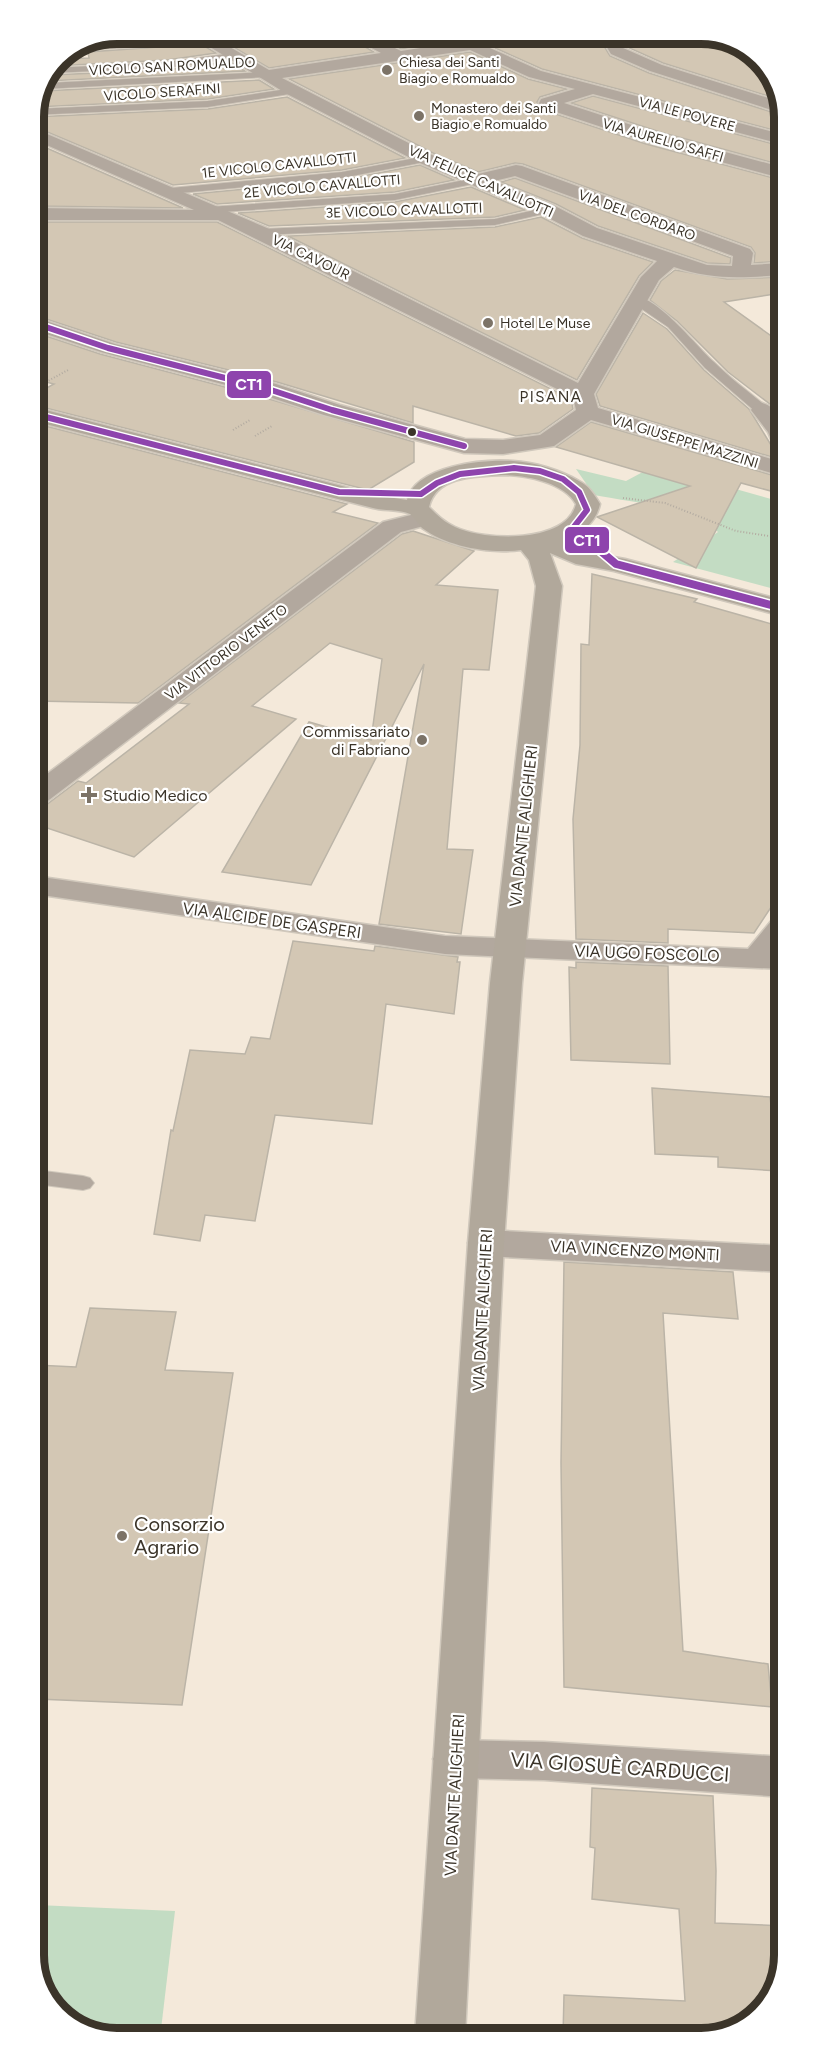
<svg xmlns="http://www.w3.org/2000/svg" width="818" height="2072" font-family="Figtree,sans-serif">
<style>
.green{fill:#c3dcc3}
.building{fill:#d3c7b4;stroke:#bbb4a7;stroke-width:1.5}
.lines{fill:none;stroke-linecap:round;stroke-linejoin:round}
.lane-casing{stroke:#d0c8bc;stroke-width:2}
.street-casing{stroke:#d0c8bc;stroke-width:3}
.secondary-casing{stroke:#d0c8bc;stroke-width:3}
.path{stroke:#b3aba1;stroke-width:2;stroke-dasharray:1 2;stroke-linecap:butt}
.lane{fill:#b2a89e;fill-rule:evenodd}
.street{fill:#b2a89e;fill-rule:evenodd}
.secondary{fill:#b1a89b;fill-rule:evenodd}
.bus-1-far1-casing{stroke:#fff;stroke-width:9}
.bus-1-casing{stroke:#fff;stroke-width:11}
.bus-1-far1{stroke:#8e44ad;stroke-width:6}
.bus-1{stroke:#8e44ad;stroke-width:8}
.poi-dot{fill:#7c7367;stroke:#fff;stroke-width:2}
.bus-dot{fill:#3b3429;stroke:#fff;stroke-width:2}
.labels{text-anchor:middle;stroke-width:4.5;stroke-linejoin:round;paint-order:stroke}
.far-poi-label{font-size:14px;fill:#3b3429;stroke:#fff;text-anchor:start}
.far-street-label{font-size:14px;fill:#3b3429;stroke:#fff}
.far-neighbourhood-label{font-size:15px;letter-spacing:1.5px;fill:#3b3429;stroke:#fff}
.poi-label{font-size:16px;fill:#3b3429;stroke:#fff;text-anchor:end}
.street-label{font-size:16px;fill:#3b3429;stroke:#fff}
.near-poi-label{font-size:20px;fill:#3b3429;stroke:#fff;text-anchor:start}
.near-street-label{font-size:20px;fill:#3b3429;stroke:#fff}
.rim{fill:none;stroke:#3b3429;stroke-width:8}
.line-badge{stroke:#fff;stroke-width:2}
.badge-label{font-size:16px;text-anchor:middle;font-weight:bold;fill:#fff}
</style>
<rect width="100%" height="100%" fill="#f4e9da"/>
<g class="green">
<path d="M654,466L782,502V591L673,562L718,532C691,507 630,502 594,495L576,469L626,481Z"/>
<polygon points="37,1905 175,1911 160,2038 111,2039 65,2022 37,1982"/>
</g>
<g class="building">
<polygon points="210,33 341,33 374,52 269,68"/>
<polygon points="369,33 548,33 558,40 601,41 610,56 649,73 781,115 781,132 542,69 473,38 401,49"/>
<polygon points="617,33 707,33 753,50 781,90 781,100 663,63 625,46"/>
<polygon points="201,44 216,53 167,60 54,66 57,59 89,58 88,52"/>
<polygon points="470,52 528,79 567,89 540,97 537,102 540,109 646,144 781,180 781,261 754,263 755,253 751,247 523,164 515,163 478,172 433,153 289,79"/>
<polygon points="229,61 245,71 47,81 50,75 167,70"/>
<polygon points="259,80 274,89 208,99 35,107 43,91"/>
<polygon points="593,96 781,146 781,165 660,132 571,103"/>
<polygon points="287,97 405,158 342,170 173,185 33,126 33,117 208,109"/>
<polygon points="33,142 183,208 33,206"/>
<polygon points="420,165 454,180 395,192 217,204 193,194 342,180"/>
<polygon points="515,178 731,258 730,264 707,263 598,226 556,204 501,182"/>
<polygon points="471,187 525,210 495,217 269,226 238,213 395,202"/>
<polygon points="541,217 582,238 653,262 639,276 577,380 288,236 495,227"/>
<polygon points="33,222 217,222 571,399 573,409 539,433 516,436 413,406 413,423 277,382 116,342 34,315"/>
<polygon points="675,270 727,279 781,277 781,293 724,302 781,343 781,419 775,408 728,372 677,321 650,300 661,281"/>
<polygon points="643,313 667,329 704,370 749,409 771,445 782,448 782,460 600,406 596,394"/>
<polygon points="34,332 100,354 259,396 414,442 414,462 368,490 34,405 34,395 54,384 34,379"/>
<polygon points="591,422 782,478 782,494 741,483 696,568 597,517 690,486 556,447"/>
<polygon points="34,423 347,504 333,512 378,523 138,703 34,701"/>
<polygon points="413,531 474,551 436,585 498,590 489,670 463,669 447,849 473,850 461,934 379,924 424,664 311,885 222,872 309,722 371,740 382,659 330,643 252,706 296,719 134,857 35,824 35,808 46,805 78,781 86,783 189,704 179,703 402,534"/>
<polygon points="592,574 697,599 694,602 782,627 783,889 754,933 668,929 668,943 576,939 573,819 580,745 581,644 589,645"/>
<polygon points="293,941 374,951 375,946 458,957 457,962 460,962 454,1014 386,1004 372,1124 275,1115 255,1221 205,1215 200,1241 154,1234 171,1130 173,1131 190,1050 245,1054 251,1037 270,1039"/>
<polygon points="576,962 668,966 670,1064 571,1060 569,967 576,968"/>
<polygon points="652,1088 770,1097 779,1171 718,1167 718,1157 655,1154"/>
<polygon points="564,1262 733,1272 738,1319 663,1313 683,1651 768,1664 772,1707 564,1687 561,1463"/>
<polygon points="90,1308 176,1312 165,1370 233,1373 182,1705 37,1699 36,1365 76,1367"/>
<polygon points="592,1788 713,1796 716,1871 715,1923 785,1926 785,1956 768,2006 728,2035 563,2036 564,1995 685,2001 679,1909 592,1899 595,1848 590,1847"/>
</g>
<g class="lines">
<defs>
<g id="lane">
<polygon points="205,36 208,37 208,41 172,46 76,50 88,45"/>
<polygon points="233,53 238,56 236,58 167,68 50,73 53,68 167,62"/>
<polygon points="266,72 271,75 269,77 44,89 46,83"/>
<polygon points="293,88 296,89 296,93 208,107 33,115 34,109 208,101"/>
<polygon points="426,156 431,159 430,161 342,178 170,194 165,191 170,188 342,172"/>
<polygon points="474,178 478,179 478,183 395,200 208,213 203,210 208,207 395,194"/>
<polygon points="548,207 552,208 552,212 495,225 260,235 254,232 260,229 495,219"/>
<path d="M633,297C655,293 698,348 714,362C730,378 749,392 767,407V413H757L705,368L668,327L633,303Z"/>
<polygon points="36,1170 83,1176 90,1178 94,1183 90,1188 83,1190 36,1184"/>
</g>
<g id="street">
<path d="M187,33H206L269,70L381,53L343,33H364L401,51L472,40L541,71L781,134V144L593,94L564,103L659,134L781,167V178L647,142L541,107L539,103L541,99L575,89L529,77L470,50L282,78L432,155L478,174L516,165L522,166L750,249L753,253L751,265L781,263V275C740,278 713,280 674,267L659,280L594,394L598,408L782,462V476L591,420L554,446L503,454L464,453L324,415L260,394L101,352L34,330V317L115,344L276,384L340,405L465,439L503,440L540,435L576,410L573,397L218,220H33V208L194,210L33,139V128L267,228L578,383L641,277L657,261L583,236L541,214L420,163L287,94ZM515,176L733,256L732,266L707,265L597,228L555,206L494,181Z"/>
<polygon points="550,33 614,33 623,48 662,65 781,102 781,113 650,71 611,54 602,39 558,38"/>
<path d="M762,403C783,409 781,428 781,446L773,444L768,432L751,410L754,405Z"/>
<polygon points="423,512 431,514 435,519 431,524 401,532 45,803 35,806 35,783 383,522"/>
<polygon points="35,876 445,936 748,949 772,920 783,918 783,947 780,950 783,950 783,969 445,954 35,894"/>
<polygon points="486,1230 783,1246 783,1272 486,1256 473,1252 468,1243 473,1234"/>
<polygon points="456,1740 544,1742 785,1757 785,1797 544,1780 456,1778 440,1773 433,1759 440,1745"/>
</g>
<path id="secondary" d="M34,407L381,496L407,500C416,465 484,459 513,461C534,462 560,470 579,481C589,486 594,494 600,504C596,523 581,534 563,541L591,553L625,559L782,600V616L614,571L576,564L550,553L562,586L522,983L504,1243L465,2036L415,2037L468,1243L490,983L536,586L529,560L521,550C489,554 448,547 422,528C418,524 414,517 410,514C400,509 383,511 373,508L34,421ZM502,475C525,475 564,482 576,504C567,544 484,541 455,527C444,522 437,515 429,507C436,476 476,476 502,475Z"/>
</defs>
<use href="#lane" class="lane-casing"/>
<use href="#street" class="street-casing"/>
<use href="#secondary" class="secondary-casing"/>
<g class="path">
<polyline points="46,382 68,370"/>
<polyline points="233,430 250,420"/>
<polyline points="255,436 272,426"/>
<polyline points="623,498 665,503 736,531 782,538"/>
</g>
<use href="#lane" class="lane"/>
<use href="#street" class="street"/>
<use href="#secondary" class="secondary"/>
<defs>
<g id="bus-1-far1">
<polyline points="34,323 108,348 268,389 332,410 464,446"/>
<polyline points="34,414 339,492 421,494 437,483 460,474 514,468 540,471 563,479 579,492 587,510 573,528 592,544"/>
</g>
<polyline id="bus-1" points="590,542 616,564 782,608"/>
</defs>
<use href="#bus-1-far1" class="bus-1-far1-casing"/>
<use href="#bus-1" class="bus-1-casing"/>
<use href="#bus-1-far1" class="bus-1-far1"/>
<use href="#bus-1" class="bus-1"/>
</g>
<g class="poi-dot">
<circle cx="387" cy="70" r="6"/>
<circle cx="419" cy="116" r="6"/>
<circle cx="488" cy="323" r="6"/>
<circle cx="422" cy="740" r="6"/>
<path d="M86 786h6v6h6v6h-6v6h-6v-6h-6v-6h6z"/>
<circle cx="122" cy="1536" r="6"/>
</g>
<circle class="bus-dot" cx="412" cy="432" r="5"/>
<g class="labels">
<g class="far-poi-label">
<text x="399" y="67">Chiesa dei Santi<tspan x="399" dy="16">Biagio e Romualdo</tspan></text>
<text x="431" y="113">Monastero dei Santi<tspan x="431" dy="16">Biagio e Romualdo</tspan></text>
<text x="500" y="328">Hotel Le Muse</text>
</g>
<g class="far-street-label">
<text transform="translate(172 66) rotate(-3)" y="5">VICOLO SAN ROMUALDO</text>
<text transform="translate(162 92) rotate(-4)" y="5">VICOLO SERAFINI</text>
<text transform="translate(687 114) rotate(15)" y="5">VIA LE POVERE</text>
<text transform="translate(663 140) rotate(16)" y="5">VIA AURELIO SAFFI</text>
<text transform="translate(279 165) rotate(-6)" y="5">1E VICOLO CAVALLOTTI</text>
<text transform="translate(481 181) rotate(24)" y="5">VIA FELICE CAVALLOTTI</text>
<text transform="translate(322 186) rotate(-5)" y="5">2E VICOLO CAVALLOTTI</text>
<text transform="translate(404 210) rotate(-2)" y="5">3E VICOLO CAVALLOTTI</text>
<text transform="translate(637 215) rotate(20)" y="5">VIA DEL CORDARO</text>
<text transform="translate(311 257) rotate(26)" y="5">VIA CAVOUR</text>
<text transform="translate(685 441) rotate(17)" y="5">VIA GIUSEPPE MAZZINI</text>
<text transform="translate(226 652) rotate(-37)" y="5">VIA VITTORIO VENETO</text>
</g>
<g class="far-neighbourhood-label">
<text x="551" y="402">PISANA</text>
</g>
<g class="poi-label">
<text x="410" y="737">Commissariato<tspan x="410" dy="18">di Fabriano</tspan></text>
<text x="103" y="801" text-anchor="start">Studio Medico</text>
</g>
<g class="street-label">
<text transform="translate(523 826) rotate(-84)" y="6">VIA DANTE ALIGHIERI</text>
<text transform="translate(272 920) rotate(8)" y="6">VIA ALCIDE DE GASPERI</text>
<text transform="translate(647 953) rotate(2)" y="6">VIA UGO FOSCOLO</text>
<text transform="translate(635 1250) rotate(3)" y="6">VIA VINCENZO MONTI</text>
<text transform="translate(482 1310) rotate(-87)" y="6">VIA DANTE ALIGHIERI</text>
<text transform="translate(454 1795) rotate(-87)" y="6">VIA DANTE ALIGHIERI</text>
</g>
<g class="near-poi-label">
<text x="134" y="1531">Consorzio<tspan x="134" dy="23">Agrario</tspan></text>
</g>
<g class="near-street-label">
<text transform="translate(620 1767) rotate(4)" y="7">VIA GIOSUÈ CARDUCCI</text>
</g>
</g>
<path d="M0 0H818V2072H0ZM117 44H701A73 73 0 0 1 774 117V1955A73 73 0 0 1 701 2028H117A73 73 0 0 1 44 1955V117A73 73 0 0 1 117 44Z" fill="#fff" fill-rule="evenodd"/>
<path class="rim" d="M117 44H701A73 73 0 0 1 774 117V1955A73 73 0 0 1 701 2028H117A73 73 0 0 1 44 1955V117A73 73 0 0 1 117 44Z"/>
<g class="line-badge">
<rect x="226" y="370" width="46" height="29" rx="6" fill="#8e44ad"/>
<rect x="564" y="526" width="46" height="28" rx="6" fill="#8e44ad"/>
</g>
<g class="badge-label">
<text x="249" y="390">CT1</text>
<text x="587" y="546">CT1</text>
</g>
</svg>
